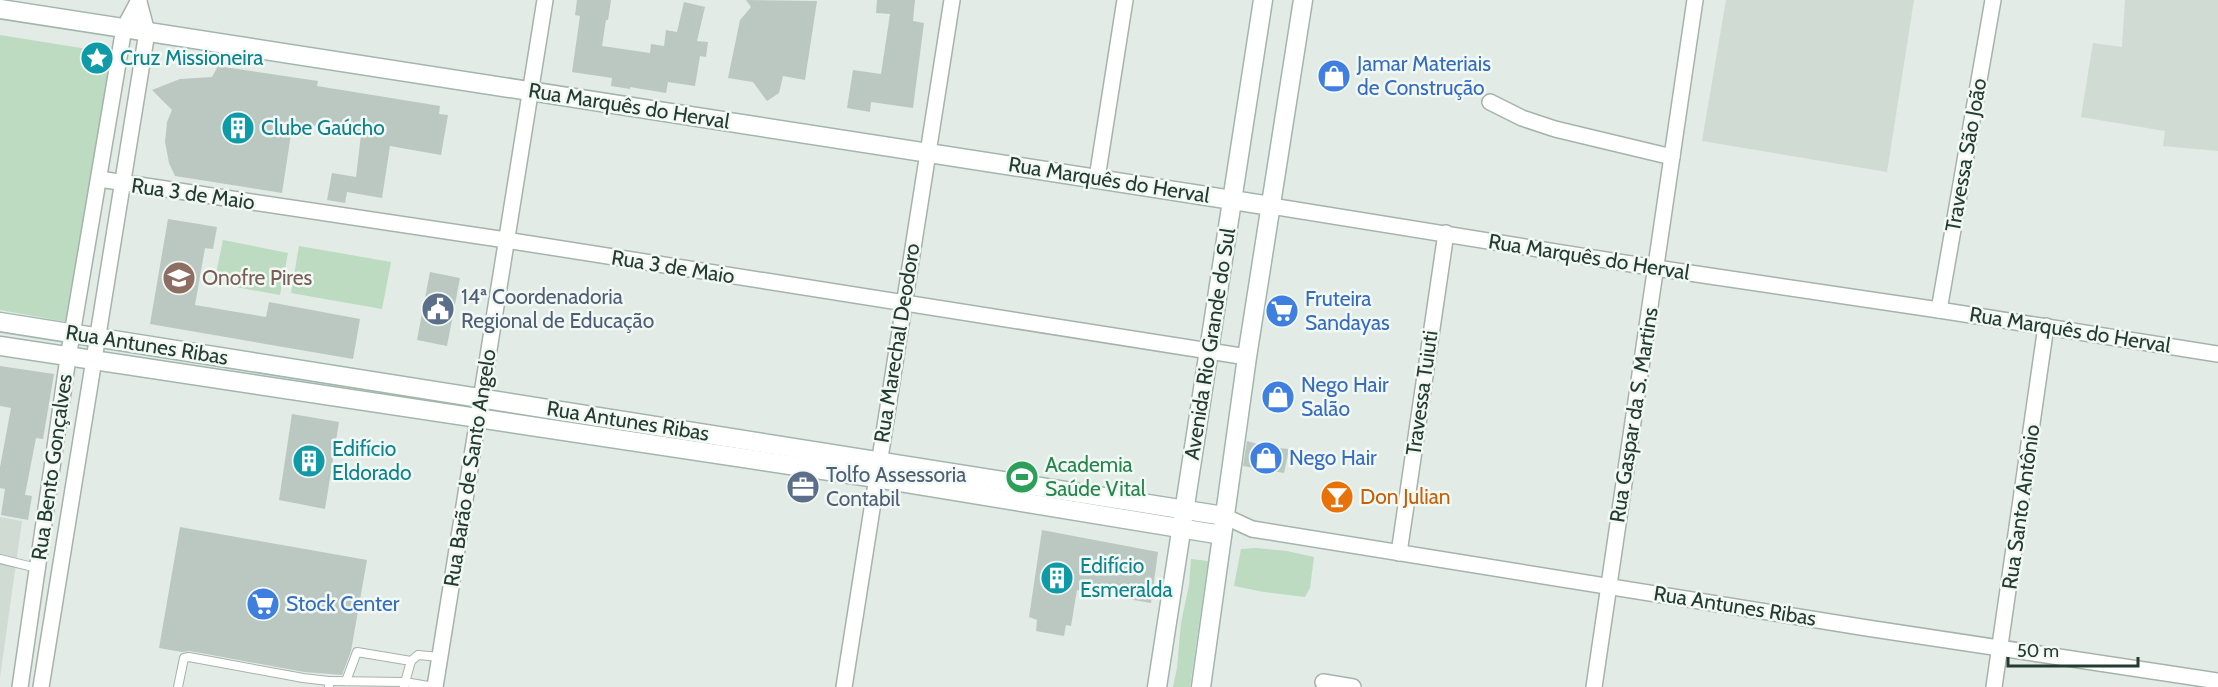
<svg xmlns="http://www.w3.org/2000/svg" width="2218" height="687" font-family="Cabin,sans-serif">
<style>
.built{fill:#d0dbd4}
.green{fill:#bcdbc0}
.building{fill:#bac8c1}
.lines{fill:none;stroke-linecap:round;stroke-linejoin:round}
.lane-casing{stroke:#a5b3ab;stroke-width:10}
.street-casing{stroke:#a5b3ab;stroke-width:18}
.secondary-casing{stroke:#a1b6ac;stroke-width:21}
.lane{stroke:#fff;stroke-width:8}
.street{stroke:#fff;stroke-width:15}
.secondary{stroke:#fff;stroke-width:18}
.labels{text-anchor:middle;stroke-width:5;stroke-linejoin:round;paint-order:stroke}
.culture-label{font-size:21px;fill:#0d838f;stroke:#f2f8f4;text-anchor:start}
.shop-label{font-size:21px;fill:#366cbe;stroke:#f2f8f4;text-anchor:start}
.street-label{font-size:21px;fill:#233b31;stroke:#f2f8f4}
.education-label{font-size:21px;fill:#785e54;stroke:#f2f8f4;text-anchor:start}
.service-label{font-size:21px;fill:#4e5e75;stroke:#f2f8f4;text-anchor:start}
.leisure-label{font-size:21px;fill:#27864d;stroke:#f2f8f4;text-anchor:start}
.food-label{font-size:21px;fill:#c56008;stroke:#f2f8f4;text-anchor:start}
</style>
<rect width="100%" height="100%" fill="#e2ebe5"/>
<g class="built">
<polygon points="1726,0 1914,0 1887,172 1702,141"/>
<polygon points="2125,0 2218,0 2218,151 2163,146 2165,131 2081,117 2093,43 2122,47"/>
<polygon points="0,517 22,521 0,677"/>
</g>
<g class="green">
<polygon points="0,35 112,53 67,322 0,310"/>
<polygon points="223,240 288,253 280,295 214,283"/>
<polygon points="299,246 391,262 382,309 291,293"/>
<polygon points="1255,548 1287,551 1314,557 1310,588 1305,597 1264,592 1234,586 1241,549"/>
<polygon points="1191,559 1208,561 1190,687 1173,687 1177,668 1181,623 1189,585"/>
</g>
<g class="building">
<polygon points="577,0 611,0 608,20 606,20 602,46 650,53 651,44 664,46 666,30 677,32 684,2 705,7 697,41 708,42 706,57 700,56 695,86 668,82 666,93 630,87 630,89 611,86 612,78 572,72 580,16 575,15"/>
<polygon points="746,0 817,1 805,80 783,76 779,93 767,101 753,82 728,78 740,20 751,7"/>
<polygon points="877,0 915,0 913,21 924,23 913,108 871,102 870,112 847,108 853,70 881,74 890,14 876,13"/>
<polygon points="218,66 318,81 317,86 440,106 439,114 448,115 441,155 390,146 382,198 347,192 345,203 327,200 332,173 356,177 361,135 311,125 309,137 291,134 282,193 175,176 169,163 165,142 167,122 172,110 152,90 180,79 212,77"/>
<polygon points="168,219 217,227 213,249 205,248 195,305 266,317 269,302 360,319 353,359 150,324"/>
<polygon points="430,272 460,278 447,346 417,340"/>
<polygon points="0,366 54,374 43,439 36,438 25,495 32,496 28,520 1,515 5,489 0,488 0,467 11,408 0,406"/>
<polygon points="292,414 339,422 325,509 279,500"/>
<polygon points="1247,441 1269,447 1289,449 1284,473 1243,466"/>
<polygon points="180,527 367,560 351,651 342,675 304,672 190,651 182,652 159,648"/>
<polygon points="1042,530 1158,552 1151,603 1077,590 1071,626 1066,625 1064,636 1036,631 1037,620 1029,617"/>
</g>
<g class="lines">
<defs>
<g id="lane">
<polyline points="0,559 37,568"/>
<polyline points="329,681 405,682 434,687"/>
<polyline points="346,681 357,652 411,661"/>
<polyline points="404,686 411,661 418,655 440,657"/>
<polyline points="178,687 184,658 189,657 303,678 329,681 329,687"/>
</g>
<g id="street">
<polyline points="1490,102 1522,118 1555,129 1672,157"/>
<polyline points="1097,178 1125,0"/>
<polyline points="99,179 506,240 1247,357"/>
<polyline points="1271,206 1656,268 1939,310 2218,354"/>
<polyline points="1939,310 1993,0"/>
<polyline points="1224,516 1252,529 1867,628 2218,681"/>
<polyline points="1399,553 1446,233"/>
<polyline points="1323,682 1353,687"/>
<polyline points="20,687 68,358 124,28 139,0"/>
<polyline points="41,687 147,32 139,2"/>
<polyline points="435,687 545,0"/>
<polyline points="844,687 952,0"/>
<polyline points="1594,687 1695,0"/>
<polyline points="1994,687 2046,326"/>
</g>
<g id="secondary">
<polyline points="0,9 1271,206"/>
<polyline points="0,322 1224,516"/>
<polyline points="0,346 876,478 1222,535"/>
<polyline points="1157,687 1263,0"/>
<polyline points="1201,687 1247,357 1303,0"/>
</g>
</defs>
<use href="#lane" class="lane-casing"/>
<use href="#street" class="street-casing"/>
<use href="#secondary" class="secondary-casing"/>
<use href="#lane" class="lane"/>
<use href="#street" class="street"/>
<use href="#secondary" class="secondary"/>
</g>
<defs>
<symbol id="sight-disc" viewBox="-11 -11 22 22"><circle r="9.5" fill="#0f9aa8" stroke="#f2f8f4"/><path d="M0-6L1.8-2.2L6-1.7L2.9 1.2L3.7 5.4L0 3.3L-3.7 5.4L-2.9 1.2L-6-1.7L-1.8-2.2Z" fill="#fff"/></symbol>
<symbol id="shop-disc" viewBox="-11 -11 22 22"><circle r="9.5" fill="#3f7fe0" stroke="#f2f8f4"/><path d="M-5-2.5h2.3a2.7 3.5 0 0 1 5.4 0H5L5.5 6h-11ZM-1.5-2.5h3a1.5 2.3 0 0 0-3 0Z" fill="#fff"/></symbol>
<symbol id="building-disc" viewBox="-11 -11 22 22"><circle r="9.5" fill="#0f9aa8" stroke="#f2f8f4"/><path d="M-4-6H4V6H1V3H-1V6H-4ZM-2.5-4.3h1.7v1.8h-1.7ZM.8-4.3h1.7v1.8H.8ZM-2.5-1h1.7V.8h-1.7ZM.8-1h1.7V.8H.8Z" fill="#fff"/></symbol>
<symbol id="school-disc" viewBox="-11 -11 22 22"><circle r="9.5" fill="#8d6e63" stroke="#f2f8f4"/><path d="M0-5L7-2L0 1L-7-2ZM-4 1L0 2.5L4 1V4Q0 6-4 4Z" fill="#fff"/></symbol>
<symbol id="civic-disc" viewBox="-11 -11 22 22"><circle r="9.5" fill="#5c6f8a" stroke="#f2f8f4"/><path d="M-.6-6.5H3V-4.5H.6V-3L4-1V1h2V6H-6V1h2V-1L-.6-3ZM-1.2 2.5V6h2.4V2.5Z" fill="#fff"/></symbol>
<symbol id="supermarket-disc" viewBox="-11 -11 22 22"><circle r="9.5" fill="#3f7fe0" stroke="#f2f8f4"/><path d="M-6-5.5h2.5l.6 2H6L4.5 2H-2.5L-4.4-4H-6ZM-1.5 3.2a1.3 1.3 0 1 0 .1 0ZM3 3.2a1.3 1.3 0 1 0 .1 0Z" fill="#fff"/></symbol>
<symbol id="stadium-disc" viewBox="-11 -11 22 22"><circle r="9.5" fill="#2e9e5b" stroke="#f2f8f4"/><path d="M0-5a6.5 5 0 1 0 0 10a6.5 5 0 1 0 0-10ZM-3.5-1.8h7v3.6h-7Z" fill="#fff"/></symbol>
<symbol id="office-disc" viewBox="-11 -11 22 22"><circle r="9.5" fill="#5c6f8a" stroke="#f2f8f4"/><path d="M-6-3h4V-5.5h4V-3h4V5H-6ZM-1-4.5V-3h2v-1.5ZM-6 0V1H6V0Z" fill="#fff"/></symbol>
<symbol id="bar-disc" viewBox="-11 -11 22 22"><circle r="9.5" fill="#e8710a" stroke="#f2f8f4"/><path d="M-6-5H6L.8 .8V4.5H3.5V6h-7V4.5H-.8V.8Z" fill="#fff"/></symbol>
</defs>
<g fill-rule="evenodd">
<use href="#sight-disc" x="78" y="39" width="38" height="38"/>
<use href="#shop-disc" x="1315" y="57" width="38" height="38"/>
<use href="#building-disc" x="219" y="109" width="38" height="38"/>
<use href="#school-disc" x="160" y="259" width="38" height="38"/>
<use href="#civic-disc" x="419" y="290" width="38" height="38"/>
<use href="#supermarket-disc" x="1263" y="292" width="38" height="38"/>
<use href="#shop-disc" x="1259" y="378" width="38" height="38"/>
<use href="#shop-disc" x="1247" y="439" width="38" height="38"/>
<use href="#building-disc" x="290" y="442" width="38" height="38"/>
<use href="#stadium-disc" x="1003" y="458" width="38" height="38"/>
<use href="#office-disc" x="784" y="468" width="38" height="38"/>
<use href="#bar-disc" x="1318" y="478" width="38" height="38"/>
<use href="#building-disc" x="1038" y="559" width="38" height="38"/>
<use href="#supermarket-disc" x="244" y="585" width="38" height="38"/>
</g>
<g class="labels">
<g class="culture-label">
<text x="120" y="65">Cruz Missioneira</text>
<text x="261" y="135">Clube Gaúcho</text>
<text x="332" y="456">Edifício<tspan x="332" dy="24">Eldorado</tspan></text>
<text x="1080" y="573">Edifício<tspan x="1080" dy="24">Esmeralda</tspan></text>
</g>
<g class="shop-label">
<text x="1357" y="71">Jamar Materiais<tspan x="1357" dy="24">de Construção</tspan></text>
<text x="1305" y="306">Fruteira<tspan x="1305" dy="24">Sandayas</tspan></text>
<text x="1301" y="392">Nego Hair<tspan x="1301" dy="24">Salão</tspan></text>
<text x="1289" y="465">Nego Hair</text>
<text x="286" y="611">Stock Center</text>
</g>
<g class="street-label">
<text transform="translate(629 106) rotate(9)" y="7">Rua Marquês do Herval</text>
<text transform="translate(1966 155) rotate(-80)" y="7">Travessa São João</text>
<text transform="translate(1109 180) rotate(9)" y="7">Rua Marquês do Herval</text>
<text transform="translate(193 194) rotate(8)" y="7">Rua 3 de Maio</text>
<text transform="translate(1589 257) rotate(9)" y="7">Rua Marquês do Herval</text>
<text transform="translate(673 267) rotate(9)" y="7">Rua 3 de Maio</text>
<text transform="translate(2070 330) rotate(9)" y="7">Rua Marquês do Herval</text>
<text transform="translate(897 343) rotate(-81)" y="7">Rua Marechal Deodoro</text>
<text transform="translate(1210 344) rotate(-81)" y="7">Avenida Rio Grande do Sul</text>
<text transform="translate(147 345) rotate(9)" y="7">Rua Antunes Ribas</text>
<text transform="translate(1422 393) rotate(-82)" y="7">Travessa Tuiuti</text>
<text transform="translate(1634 415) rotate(-81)" y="7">Rua Gaspar da S. Martins</text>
<text transform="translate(628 421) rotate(9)" y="7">Rua Antunes Ribas</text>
<text transform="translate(52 467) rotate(-82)" y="7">Rua Bento Gonçalves</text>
<text transform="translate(470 468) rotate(-81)" y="7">Rua Barão de Santo Angelo</text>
<text transform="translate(2021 507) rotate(-82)" y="7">Rua Santo Antônio</text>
<text transform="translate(1735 606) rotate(9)" y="7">Rua Antunes Ribas</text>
</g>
<g class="education-label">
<text x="202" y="285">Onofre Pires</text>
</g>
<g class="service-label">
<text x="461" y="304">14ª Coordenadoria<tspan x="461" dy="24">Regional de Educação</tspan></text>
<text x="826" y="482">Tolfo Assessoria<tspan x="826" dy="24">Contabil</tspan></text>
</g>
<g class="leisure-label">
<text x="1045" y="472">Academia<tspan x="1045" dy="24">Saúde Vital</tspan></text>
</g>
<g class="food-label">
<text x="1360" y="504">Don Julian</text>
</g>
</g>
<path d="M2008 657v9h130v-9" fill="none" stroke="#233b31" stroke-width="3"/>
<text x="2017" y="657" font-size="18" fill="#233b31" stroke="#f2f8f4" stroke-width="4.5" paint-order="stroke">50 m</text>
</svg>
